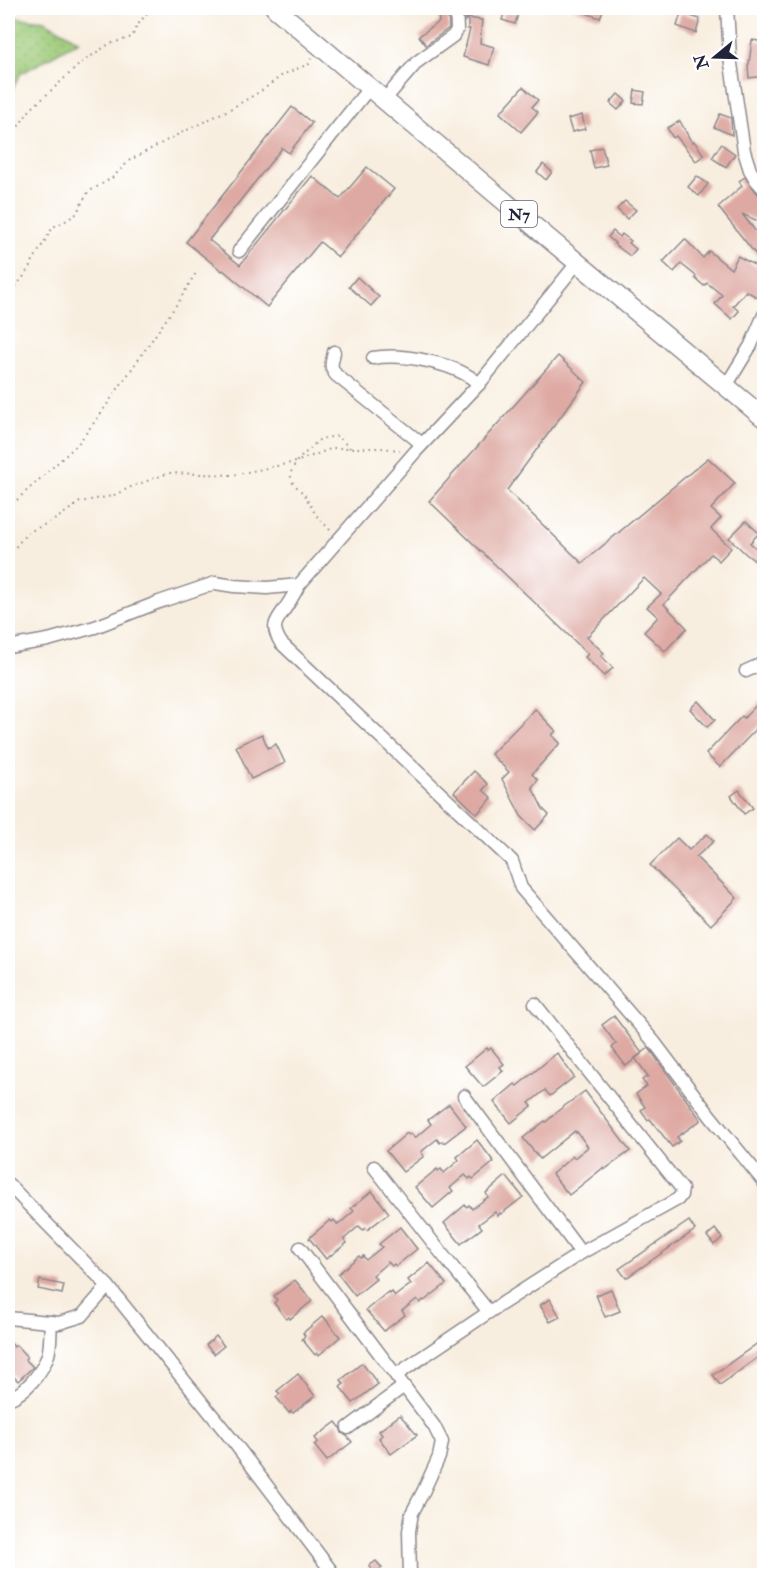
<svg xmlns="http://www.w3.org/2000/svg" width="772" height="1583" font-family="'IM FELL Double Pica',serif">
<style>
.grass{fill:url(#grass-dots);stroke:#5e7658;stroke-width:1.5}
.building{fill:#dea9a2}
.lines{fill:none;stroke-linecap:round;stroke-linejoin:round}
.minor-casing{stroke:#8d888d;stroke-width:15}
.highway-casing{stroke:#8d888d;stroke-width:21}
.path{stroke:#8d888d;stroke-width:2;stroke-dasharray:1.5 4.5;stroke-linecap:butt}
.minor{stroke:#fff;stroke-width:12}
.highway{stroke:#fff;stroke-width:18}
.labels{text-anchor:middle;stroke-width:6;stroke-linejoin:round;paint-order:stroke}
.shield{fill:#fff;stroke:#646476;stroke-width:1.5}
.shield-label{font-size:16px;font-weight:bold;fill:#22223b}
</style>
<defs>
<pattern id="grass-dots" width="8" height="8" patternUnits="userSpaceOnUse" patternTransform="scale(1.5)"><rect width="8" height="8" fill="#9bc976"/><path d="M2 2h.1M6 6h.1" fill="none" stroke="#85ac67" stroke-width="1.8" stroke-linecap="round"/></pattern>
</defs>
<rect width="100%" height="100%" fill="#fff"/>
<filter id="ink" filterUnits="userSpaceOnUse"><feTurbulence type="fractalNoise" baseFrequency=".0167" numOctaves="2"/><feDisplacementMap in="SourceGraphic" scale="12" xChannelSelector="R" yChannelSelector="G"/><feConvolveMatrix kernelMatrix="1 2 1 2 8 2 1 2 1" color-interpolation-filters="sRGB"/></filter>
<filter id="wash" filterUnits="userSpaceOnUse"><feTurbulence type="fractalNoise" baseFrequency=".008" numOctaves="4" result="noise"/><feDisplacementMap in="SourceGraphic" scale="24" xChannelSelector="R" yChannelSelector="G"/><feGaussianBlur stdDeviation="1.35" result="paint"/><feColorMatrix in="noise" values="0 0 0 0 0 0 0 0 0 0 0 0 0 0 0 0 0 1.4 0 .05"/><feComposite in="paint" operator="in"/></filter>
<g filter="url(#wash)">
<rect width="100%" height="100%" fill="#f8eedf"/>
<polygon class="grass" points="8,17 45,21 79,41 20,74 8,99"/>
<g id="blocks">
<g class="building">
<polygon points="437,8 448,8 449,28 426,45 419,36 439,22"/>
<polygon points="574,8 604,8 600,18 574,9"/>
<polygon points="505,10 518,14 515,24 502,20"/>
<polygon points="681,13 700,19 696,33 677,26"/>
<polygon points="465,18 482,20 480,43 494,47 489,65 463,57 470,29 468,29 468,18 465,21"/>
<polygon points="752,40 765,42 765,76 749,78 748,65 749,64"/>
<polygon points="523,87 538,100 532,107 538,112 521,132 500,113"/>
<polygon points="635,90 645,92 643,104 633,103"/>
<polygon points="618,94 626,101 618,110 610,103"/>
<polygon points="292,107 312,123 289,153 282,148 209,240 240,265 312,176 340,199 367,167 394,189 338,257 320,242 267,307 223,270 222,271 186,242"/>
<polygon points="720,114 731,118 732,135 714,127"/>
<polygon points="582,115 585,129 572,132 568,119"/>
<polygon points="680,121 692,143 694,141 704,155 696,161 676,136 673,138 667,128"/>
<polygon points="721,144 735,154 726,167 712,158"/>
<polygon points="602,147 607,165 594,168 590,150"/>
<polygon points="543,164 552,172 546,180 537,172"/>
<polygon points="697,176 708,184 699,196 688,187"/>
<polygon points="745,177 758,194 765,197 765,224 742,214 765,243 765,266 718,207 742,186 739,181"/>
<polygon points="625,201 636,210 627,219 617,209"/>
<polygon points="613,231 620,237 622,234 631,241 629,243 636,249 630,256 614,244 615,243 608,237"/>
<polygon points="685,239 703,258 709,251 731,269 738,256 765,271 765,284 757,297 746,291 733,306 739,311 732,319 715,304 722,295 707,283 704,286 695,278 696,276 681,264 674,272 663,262"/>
<polygon points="357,277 379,297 371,306 349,287"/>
<polygon points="558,356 586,382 507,490 582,563 708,458 735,483 711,509 721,518 711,529 731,548 719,561 711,554 664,604 687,628 665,651 644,632 658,617 647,607 661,594 644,578 587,637 604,653 601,656 613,668 604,676 585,657 588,654 429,501"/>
<polygon points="746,521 759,533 750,543 765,555 765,569 746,554 729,538"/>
<polygon points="765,696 765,720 720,767 706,754 742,716 744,718"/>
<polygon points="698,701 715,720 707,727 690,709"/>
<polygon points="535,709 556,731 552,735 560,743 532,774 538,780 532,787 543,809 549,815 535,830 521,816 502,779 509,772 491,754"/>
<polygon points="262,734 268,748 276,744 285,763 251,779 236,746"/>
<polygon points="474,771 488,784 483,790 492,798 477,814 454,792"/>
<polygon points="739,790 753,808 744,814 731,796"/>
<polygon points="707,834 714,841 696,857 737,898 711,925 650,865 677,838 689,850"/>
<polygon points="614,1016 642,1053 626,1066 612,1048 616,1044 602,1025"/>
<polygon points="487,1048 488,1050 491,1048 504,1064 500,1067 503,1071 483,1087 465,1066"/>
<polygon points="649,1048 701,1120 677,1137 680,1141 672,1147 650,1119 648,1120 641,1110 645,1107 636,1094 647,1086 642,1080 648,1076 635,1058"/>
<polygon points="557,1053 574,1077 550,1096 545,1090 529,1103 532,1106 511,1123 494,1102 515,1084 517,1086"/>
<polygon points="585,1091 630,1151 604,1170 603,1168 569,1195 552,1174 573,1156 574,1158 588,1147 577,1132 576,1133 575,1131 540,1159 523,1138 545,1121 546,1122 559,1110"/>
<polygon points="449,1104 466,1126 444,1143 443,1141 440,1143 437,1139 421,1152 424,1156 403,1172 386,1151 407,1133 409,1135 411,1133 415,1138 431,1124 428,1120"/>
<polygon points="477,1140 494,1162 473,1179 471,1177 469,1179 465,1175 450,1188 453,1191 433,1208 415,1187 437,1169 438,1171 441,1169 444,1173 459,1160 457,1157"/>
<polygon points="506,1176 523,1197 501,1214 500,1213 498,1216 495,1212 479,1224 482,1228 461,1244 444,1223 465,1205 467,1207 469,1205 472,1209 488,1197 486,1193"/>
<polygon points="372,1191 389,1213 367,1230 366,1228 363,1230 359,1226 344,1239 347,1243 326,1259 309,1238 330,1220 332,1222 334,1220 338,1225 354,1211 351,1208"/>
<polygon points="689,1221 695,1230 626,1278 619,1269"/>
<polygon points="400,1227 417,1249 396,1266 394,1264 392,1266 388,1262 373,1275 376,1279 355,1296 338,1274 359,1256 361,1258 363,1256 366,1260 382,1247 379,1244"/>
<polygon points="715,1229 722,1238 714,1245 707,1236"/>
<polygon points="429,1263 446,1284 424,1301 423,1300 420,1303 417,1299 402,1311 405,1315 384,1331 366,1310 388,1292 390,1294 392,1292 395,1296 411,1284 408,1280"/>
<polygon points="40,1280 64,1285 62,1294 38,1289"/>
<polygon points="295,1280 312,1301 290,1319 289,1317 286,1319 274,1303 277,1300 274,1296"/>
<polygon points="611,1289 620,1311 605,1317 596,1295"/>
<polygon points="550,1299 560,1317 550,1322 540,1305"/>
<polygon points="323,1316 340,1337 319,1355 317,1353 315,1355 302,1339 305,1336 303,1333"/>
<polygon points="216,1336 224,1346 214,1354 206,1345"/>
<polygon points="765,1338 765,1352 720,1385 713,1375"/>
<polygon points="8,1340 14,1347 16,1345 27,1357 25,1359 33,1367 18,1381 8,1371"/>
<polygon points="362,1363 378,1384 353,1403 340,1387 344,1384 341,1380"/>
<polygon points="298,1374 315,1396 293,1413 291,1411 289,1413 276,1397 280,1394 277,1391"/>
<polygon points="400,1415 417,1435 391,1454 379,1438 382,1435 379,1431"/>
<polygon points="336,1422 340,1427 342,1433 347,1436 352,1442 327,1461 314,1445 318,1442 315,1438"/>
<polygon points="376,1561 382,1568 374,1574 369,1566"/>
</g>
</g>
</g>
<g filter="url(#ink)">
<use href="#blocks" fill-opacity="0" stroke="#8d888d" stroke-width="1.5"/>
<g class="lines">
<defs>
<g id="minor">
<polyline points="727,8 730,57 744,151 750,170 756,180 764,189"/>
<polyline points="385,99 417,62 453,36 457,30 456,8"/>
<polyline points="239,251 370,87"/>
<path d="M578,262L479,384L415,452L299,585C295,592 291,600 286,607C276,622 270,625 281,643L512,861L521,888L655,1043L711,1117L764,1182"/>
<path d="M334,352C332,363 329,366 336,375L422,444"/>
<path d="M373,358C402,353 457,363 479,384"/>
<polyline points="726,386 751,345 764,315"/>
<polyline points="8,647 48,640 95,627 159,602 215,583 234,586 267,588 299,585"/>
<polyline points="746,671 764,663"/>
<polyline points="464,1096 581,1253"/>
<polyline points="374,1167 442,1254 489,1312"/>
<polyline points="8,1184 108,1286 233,1441 335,1576"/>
<polyline points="300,1248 434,1426 442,1442 439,1457 423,1492 412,1513 409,1531 410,1576"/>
<polyline points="8,1318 59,1323 82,1316 108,1286"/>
<polyline points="396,1375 489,1312 581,1253 678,1199 681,1195 682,1189 535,1004"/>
<path d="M8,1399C25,1393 42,1373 48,1355C51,1345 50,1332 51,1322"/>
<polyline points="348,1428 404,1386"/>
</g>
<polyline id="highway" points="275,8 548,238 764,418"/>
</defs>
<use href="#minor" class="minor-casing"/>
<use href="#highway" class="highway-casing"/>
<g class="path">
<polyline points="8,141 30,110 81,63 109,44 132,37 137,26 151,8"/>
<polyline points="8,296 24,276 53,227 64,222 76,214 88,192 112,178 130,160 177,135 230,109 261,91 284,74 309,64 312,57"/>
<polyline points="8,508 77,445 99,416 179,301 197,271"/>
<polyline points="330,530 316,515 304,494 293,483 290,474 296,462 320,439 337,436 351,449"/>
<polyline points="8,556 27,533 56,519 80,502 112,496 133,486 169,473 233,475 296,462 333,448 381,448 400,450"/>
</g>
<use href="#minor" class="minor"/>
<use href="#highway" class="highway"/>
</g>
</g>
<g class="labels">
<rect class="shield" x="501" y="201" width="36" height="26" rx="4.5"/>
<g class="shield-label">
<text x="519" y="220">N7</text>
</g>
</g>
<rect width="772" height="1583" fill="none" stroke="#fff" stroke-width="30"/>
<g transform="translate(715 57) rotate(251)" stroke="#ffffff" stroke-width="4.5" paint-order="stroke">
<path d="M0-4.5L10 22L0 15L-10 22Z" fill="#22223b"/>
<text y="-9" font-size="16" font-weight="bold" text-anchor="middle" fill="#22223b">N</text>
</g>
</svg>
